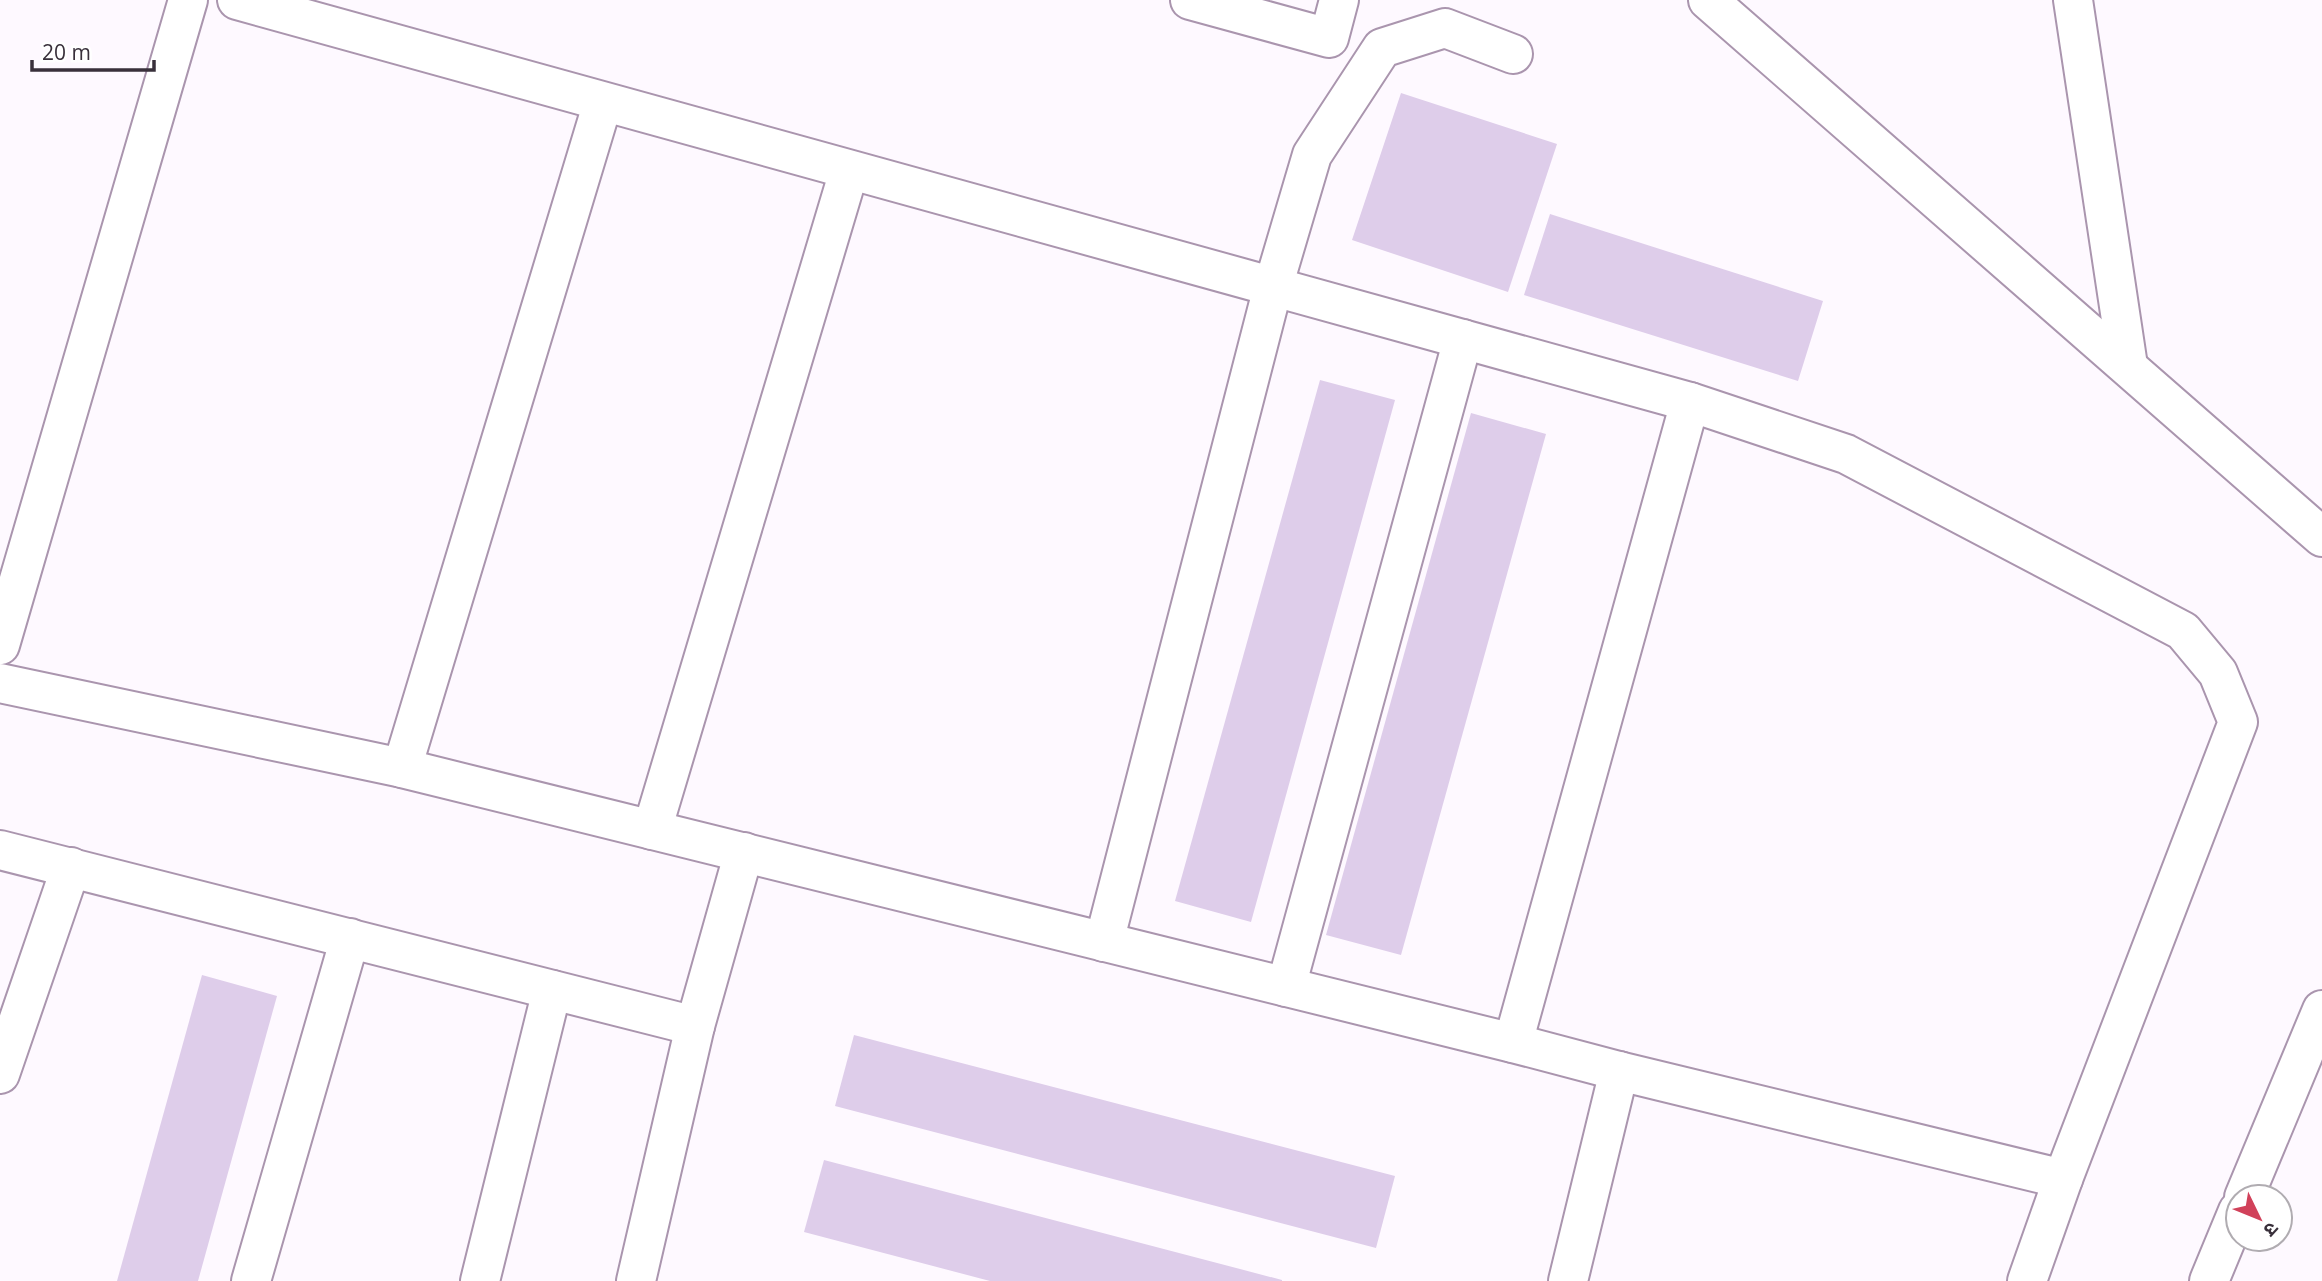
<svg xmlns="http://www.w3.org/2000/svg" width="2322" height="1281" font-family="'Open Sans','Noto Sans Devanagari',sans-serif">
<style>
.building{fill:#decdea}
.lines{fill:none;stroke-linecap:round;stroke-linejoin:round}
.minor-casing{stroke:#aa95ae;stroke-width:42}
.minor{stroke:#fff;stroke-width:38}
</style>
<rect width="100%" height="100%" fill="#fef9ff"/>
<g class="building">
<polygon points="1401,93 1557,144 1508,292 1352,240"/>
<polygon points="1550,214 1823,301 1798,381 1524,295"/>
<polygon points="1320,380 1395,400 1251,922 1175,901"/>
<polygon points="1471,413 1546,434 1401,955 1326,935"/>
<polygon points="202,975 277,996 198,1281 117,1281"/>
<polygon points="854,1035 1395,1176 1376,1248 835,1106"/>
<polygon points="824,1160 1282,1280 1282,1281 990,1281 804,1232"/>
</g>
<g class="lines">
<defs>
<g id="minor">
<polyline points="237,0 1690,402 1846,454 2183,631 2218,673 2238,722 2063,1179"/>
<polyline points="1190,0 1329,38 1339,0"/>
<polyline points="1708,0 2322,537"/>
<polyline points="2073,0 2128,366"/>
<polyline points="0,645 188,0"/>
<polyline points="0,683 402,768 1513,1043 1619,1071 2063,1179 2027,1281"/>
<polyline points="402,768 603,102"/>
<polyline points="652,830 849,171"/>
<polyline points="0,850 695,1026"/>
<polyline points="1104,942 1273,287 1312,155 1382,48 1445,28 1513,54"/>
<polyline points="1286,987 1463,339"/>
<polyline points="1513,1043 1690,402"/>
<polyline points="0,1074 71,867"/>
<polyline points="2244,1197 2322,1010"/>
<polyline points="251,1281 350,938"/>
<polyline points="480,1281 552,990"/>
<polyline points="636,1281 695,1026 744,852"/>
<polyline points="1568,1281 1619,1071"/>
<polyline points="2209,1281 2238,1211"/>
</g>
</defs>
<use href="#minor" class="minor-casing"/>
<use href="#minor" class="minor"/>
</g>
<g transform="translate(2259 1218) rotate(133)"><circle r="33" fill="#ffffff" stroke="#b0acb1" stroke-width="2"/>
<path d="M0-5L12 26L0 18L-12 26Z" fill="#d1415a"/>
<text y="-10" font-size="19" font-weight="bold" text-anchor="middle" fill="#39303b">उ</text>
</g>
<path d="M32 60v10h122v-10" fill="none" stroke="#39303b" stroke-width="3.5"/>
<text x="42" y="60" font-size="21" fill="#39303b" stroke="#ffffff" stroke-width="5" paint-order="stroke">20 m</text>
</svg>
